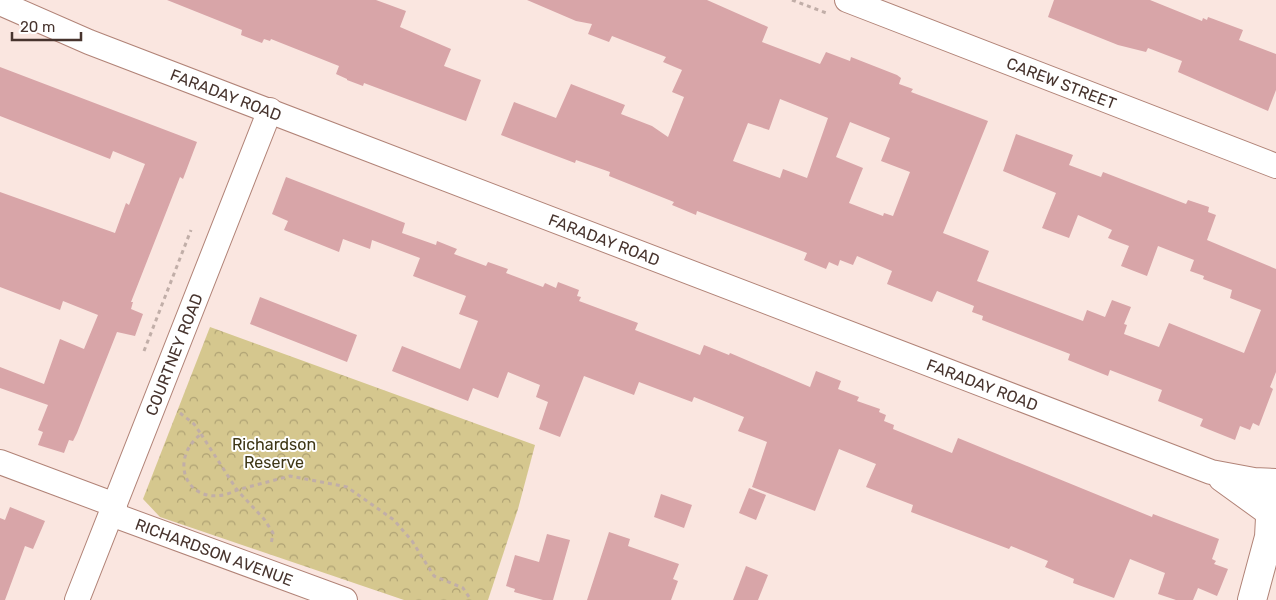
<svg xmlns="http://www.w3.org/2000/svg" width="1276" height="600" font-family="Rubik,sans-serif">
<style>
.park{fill:url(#park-crowns)}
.building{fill:#d8a5a8;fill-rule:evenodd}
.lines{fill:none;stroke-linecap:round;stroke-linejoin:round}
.street-casing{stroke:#b18377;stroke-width:26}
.secondary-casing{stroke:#b18377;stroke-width:30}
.path{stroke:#c1aea8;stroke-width:3;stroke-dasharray:4 4;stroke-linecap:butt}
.street{stroke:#fff;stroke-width:24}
.secondary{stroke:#fff;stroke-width:28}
.labels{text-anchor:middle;stroke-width:4;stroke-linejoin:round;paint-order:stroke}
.street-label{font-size:16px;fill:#47342e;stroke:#fff}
.park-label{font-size:16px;fill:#3e3615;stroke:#fff}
</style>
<defs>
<pattern id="park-crowns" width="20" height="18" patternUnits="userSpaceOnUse" patternTransform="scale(1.25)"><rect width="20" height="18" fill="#d5c78e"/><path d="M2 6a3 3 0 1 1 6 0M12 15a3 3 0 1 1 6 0" fill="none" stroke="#afa274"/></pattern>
</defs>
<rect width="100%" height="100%" fill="#fae6e0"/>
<polygon class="park" points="210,327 535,445 518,509 488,600 404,600 160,517 143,499"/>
<g class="building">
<polygon points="167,0 376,0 406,11 400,27 451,49 444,66 481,80 466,121 463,120 364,83 363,86 347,80 347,79 336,74 339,66 271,39 270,41 264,39 262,43 241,35 242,30"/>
<path d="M527,0H707L768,27L762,42L820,64L826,52L850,61L851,57L897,75L901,78L899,84L913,89L911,92L988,121L943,233L989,251L977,281L1083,321L1087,310L1105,317L1112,300L1131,307L1124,324L1127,325L1124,334L1159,347L1169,323L1244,353L1261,310L1230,298L1232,290L1203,279L1204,276L1190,271L1194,260L1158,246L1147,276L1121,266L1129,246L1108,238L1112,230L1078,215L1069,238L1042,228L1056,193L1003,171L1016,134L1073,155L1069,165L1101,177L1103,172L1186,204L1188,200L1209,207L1208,212L1216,215L1207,240L1276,269V372L1270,387L1273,389L1259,426L1253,423L1250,430L1240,426L1235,440L1200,426L1203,419L1158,401L1162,390L1110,370L1108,376L1068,360L1070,354L982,320L983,316L972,312L974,306L937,291L932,302L887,284L892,271L857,256L853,265L840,260L838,266L829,262L826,269L804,260L807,253L697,211L696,215L672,205L674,202L609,176L610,172L576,160L575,163L501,135L514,102L556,118L571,84L625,105L621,114L652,126L668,137L684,97L672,92L682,70L663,62L666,57L612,36L609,42L588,34L592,24L576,21ZM780,99L828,118L807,178L783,169L780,178L733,161L748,123L769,130ZM850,122L890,138L881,161L910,172L893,216L884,213L883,216L849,203L863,168L836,157Z"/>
<polygon points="1054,0 1150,0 1202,21 1203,18 1207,20 1208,17 1243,30 1239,40 1276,54 1276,90 1268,111 1178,72 1182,61 1148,48 1146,52 1118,45 1048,17"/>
<polygon points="0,67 197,142 183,179 180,177 131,302 133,302 131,309 143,314 135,336 117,332 77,433 73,441 69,440 64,453 38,445 43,432 38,430 48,405 0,388 0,367 44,384 60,339 84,349 98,315 63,301 60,310 0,287 0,192 115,233 126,203 129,205 145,164 113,151 110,159 0,116"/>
<polygon points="286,177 405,223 402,233 436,245 437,241 457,249 454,254 486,266 488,262 508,269 506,273 543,287 545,283 556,288 558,282 579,290 577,296 581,297 579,301 638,323 635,330 700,355 704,345 729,355 730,353 810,387 816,371 841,381 838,389 859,397 857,401 880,409 879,412 886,415 884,421 894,425 893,429 952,453 958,438 1152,517 1153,514 1219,539 1212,559 1216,561 1214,564 1228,569 1220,589 1217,596 1198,588 1193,600 1176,600 1158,594 1165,573 1130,559 1114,598 1073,583 1074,579 1045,567 1048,561 1011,546 1009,549 911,512 913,505 866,487 876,464 839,449 815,511 752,487 767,442 738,431 744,417 694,397 692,402 639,382 634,395 584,376 560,437 539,429 548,402 536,397 540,385 508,372 498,398 473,388 468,401 392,371 402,346 460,369 478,321 459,314 466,296 413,276 420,258 372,240 370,249 343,239 339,252 284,230 288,221 272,214"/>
<polygon points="260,297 357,335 347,362 250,324"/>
<polygon points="749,488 766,495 756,520 739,513"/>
<polygon points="661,494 692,505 684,528 654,517"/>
<polygon points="10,507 45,521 33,549 25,546 5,600 0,600 0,518 5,520"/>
<polygon points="609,532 630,539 628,546 679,564 673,579 678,581 671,600 587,600"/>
<polygon points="547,534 570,540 553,600 543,600 514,592 515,589 506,586 515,555 539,562"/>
<polygon points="746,566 768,575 758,600 733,600"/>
</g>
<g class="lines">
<defs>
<g id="street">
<path id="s1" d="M847,0L1276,166"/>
<path id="s2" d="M0,3L89,42L1211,472L1254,480L1276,481"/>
<polyline points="0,462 115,505"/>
<polyline points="1221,479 1268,513"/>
<path id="s3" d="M111,514L345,600"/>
<path id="s4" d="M77,600L270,110"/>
</g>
<g id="secondary">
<path d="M1276,486C1265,499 1265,512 1276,525"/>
<polyline points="1252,600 1269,537 1270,518"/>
</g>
</defs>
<use href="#street" class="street-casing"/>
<use href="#secondary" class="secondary-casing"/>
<g class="path">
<polyline points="792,0 829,14"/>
<polyline points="144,351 191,230"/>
<path d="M180,413L194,424L201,434C164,463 192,513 237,490L264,519L273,533L271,545"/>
<polyline points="201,434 237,490 290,476 347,487 394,520 412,541 434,576 463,588 471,600"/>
</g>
<use href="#street" class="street"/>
<use href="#secondary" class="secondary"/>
</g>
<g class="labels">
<g class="street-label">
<text dy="6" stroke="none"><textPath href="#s1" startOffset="230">CAREW STREET</textPath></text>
<text dy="6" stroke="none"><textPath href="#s2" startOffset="244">FARADAY ROAD</textPath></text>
<text dy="6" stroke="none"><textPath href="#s2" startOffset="649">FARADAY ROAD</textPath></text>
<text dy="6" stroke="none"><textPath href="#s4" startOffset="264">COURTNEY ROAD</textPath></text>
<text dy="6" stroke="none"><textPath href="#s2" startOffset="1054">FARADAY ROAD</textPath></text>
<text dy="6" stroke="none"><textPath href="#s3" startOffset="110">RICHARDSON AVENUE</textPath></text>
</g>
<g class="park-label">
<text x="274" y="450">Richardson<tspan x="274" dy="18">Reserve</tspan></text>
</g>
</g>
<path d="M12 32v8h69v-8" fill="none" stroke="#47342e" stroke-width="2.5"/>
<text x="20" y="32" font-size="15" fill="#47342e" stroke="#ffffff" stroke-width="4" paint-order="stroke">20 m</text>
</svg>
